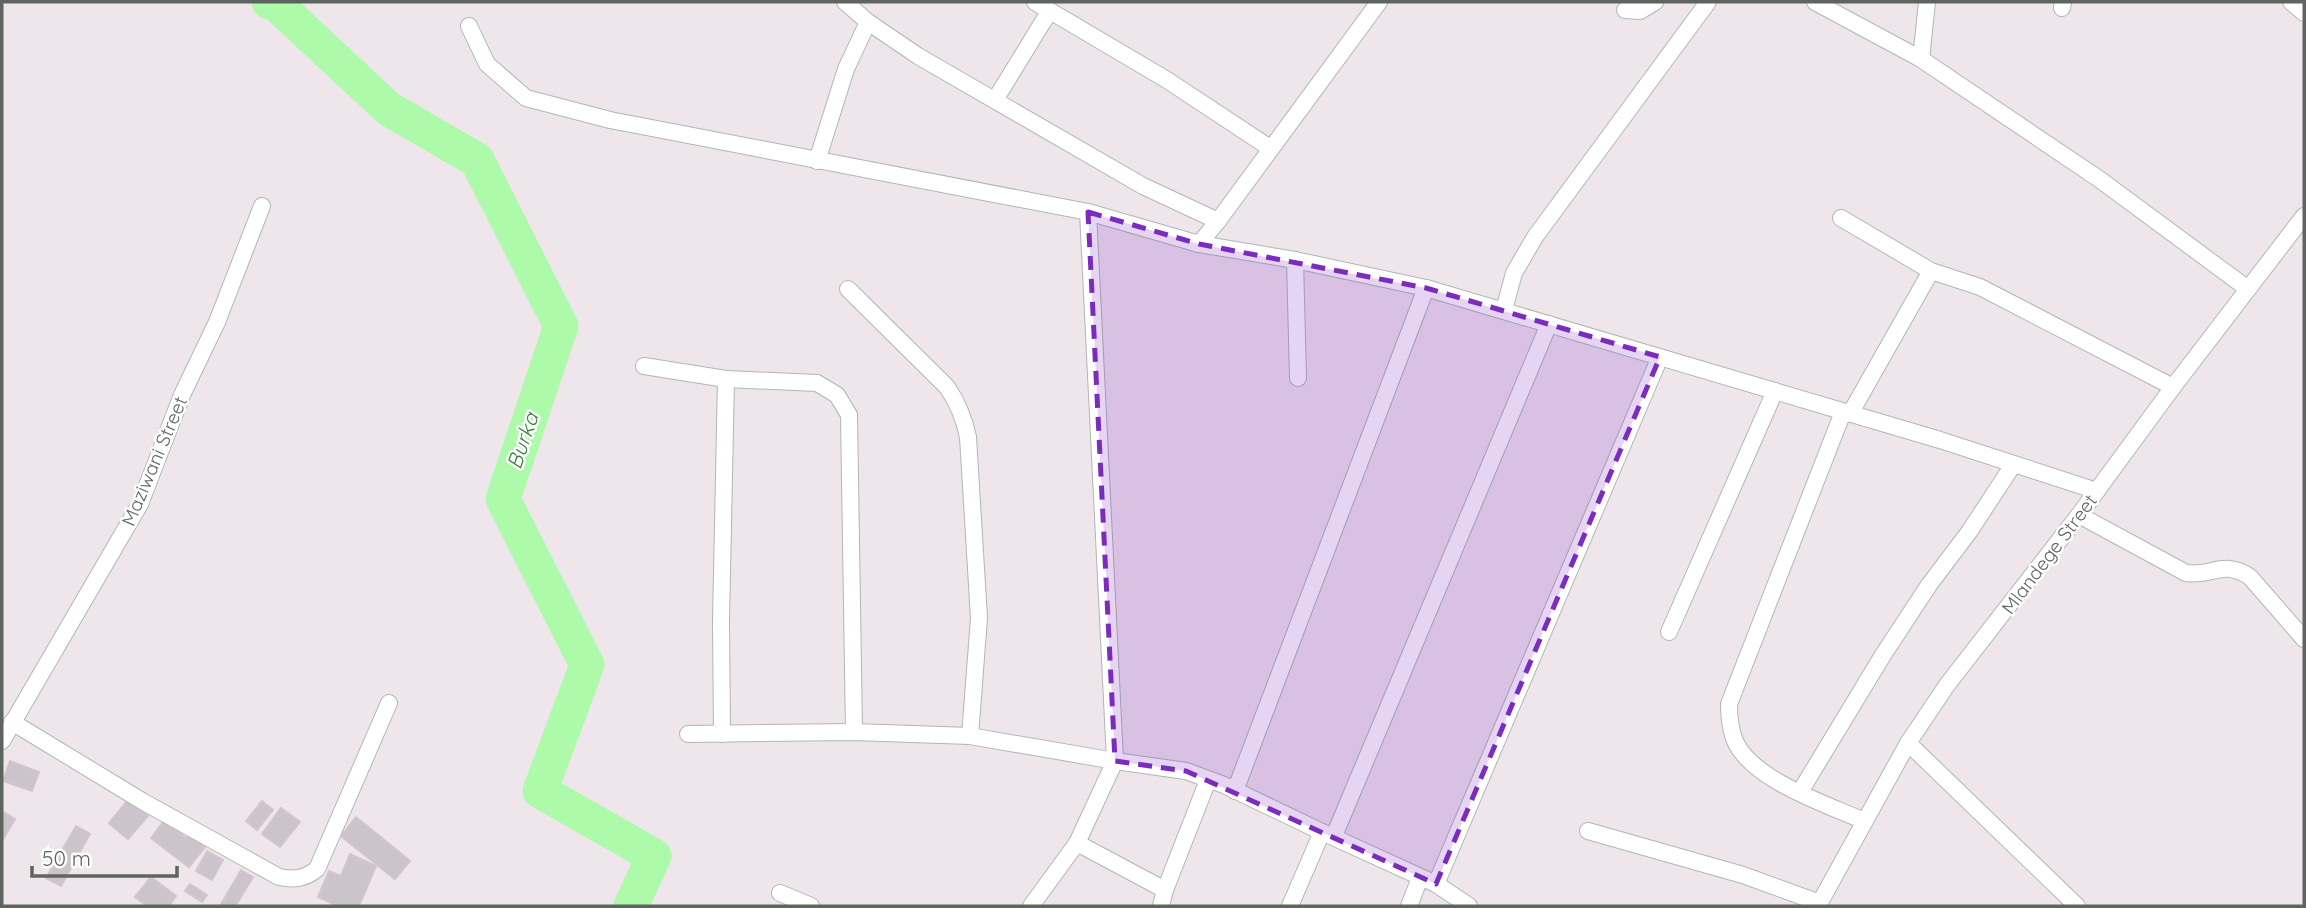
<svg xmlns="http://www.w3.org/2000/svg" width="2306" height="908" font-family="Quicksand,sans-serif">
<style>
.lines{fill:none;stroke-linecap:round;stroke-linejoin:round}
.river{stroke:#adfaab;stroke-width:35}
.building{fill:#ccc4cb;stroke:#d3c4d0;stroke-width:2}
.minor-casing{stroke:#b1b7b2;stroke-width:18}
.minor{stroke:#fff;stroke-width:16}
.marked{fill:#7b2cbf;fill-opacity:0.2;stroke:#7b2cbf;stroke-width:5;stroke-dasharray:14 9;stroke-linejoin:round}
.labels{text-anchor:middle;stroke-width:5;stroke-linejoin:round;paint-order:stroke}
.street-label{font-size:19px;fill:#5d655e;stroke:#fff}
.water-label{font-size:21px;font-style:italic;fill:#39803c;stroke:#fff}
</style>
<rect width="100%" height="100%" fill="#efe6ec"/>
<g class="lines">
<polyline class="river" points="269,2 275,3 389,109 477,160 561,326 503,499 587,665 540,791 654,856 631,906"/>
</g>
<g class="building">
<polygon points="10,761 39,772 32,791 3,781"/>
<polygon points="128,800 148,816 128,839 109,823"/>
<polygon points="262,801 273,810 257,830 246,821"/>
<polygon points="281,808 300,822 280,847 262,834"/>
<polygon points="2,811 15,819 2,841"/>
<polygon points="356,817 410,861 395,879 341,836"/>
<polygon points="164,821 186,838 189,835 205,847 189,867 151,838"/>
<polygon points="76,826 90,834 61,886 46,878"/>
<polygon points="207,851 223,860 212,880 196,871"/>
<polygon points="350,854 376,866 359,906 338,906 318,897 329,871 341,876"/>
<polygon points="241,870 253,877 236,905 239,906 220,906"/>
<polygon points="151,877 176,896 169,906 147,906 135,897"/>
<polygon points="190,884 207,895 202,902 185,891"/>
</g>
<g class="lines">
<defs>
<g id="minor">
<polyline points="845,2 868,22 918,56 1143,186 1218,221"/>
<polyline points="1035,2 1167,80 1270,148"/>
<polyline points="1815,2 1921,59 2099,179 2248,289"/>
<polyline points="2291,2 2304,13"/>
<polyline points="2062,8 2063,2"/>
<polyline points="1625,10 1640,11 1655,2"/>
<polyline points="469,26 487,64 526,98 610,120 1088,212 1199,244 1295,260 1426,288 1940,440 2097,491"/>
<polyline points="1921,59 1927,2"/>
<polyline points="995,100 1049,12"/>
<polyline points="817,161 846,69 868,22"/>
<polyline points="1841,218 1931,271 1980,287 2173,387"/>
<polyline points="1199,244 1218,221 1379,2"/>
<polyline points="1295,260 1298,378"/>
<path d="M848,289L947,387C958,403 964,418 968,437L979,618L970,736"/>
<polyline points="1504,310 1514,273 1535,237 1708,2"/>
<polyline points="644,366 726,379 817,383 837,395 849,415 854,732"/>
<path d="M1843,412L1729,704C1729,717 1730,729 1735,741C1752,780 1826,804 1864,821"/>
<polyline points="1850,414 1931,271"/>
<path d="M2079,515L2186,573C2212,577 2224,559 2250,577L2304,639"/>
<polyline points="1669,632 1775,391"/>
<path d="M12,722L142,801L279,877C295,880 304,879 317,869L389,703"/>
<polyline points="688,734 854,732 970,736 1115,761 1186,771 1224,785 1322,832 1436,884 1469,906"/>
<polyline points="722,734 721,621 726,379"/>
<polyline points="2,741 140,504 182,395 217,322 262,206"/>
<polyline points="1908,743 2077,906"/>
<polyline points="1235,791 1426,288"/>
<polyline points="1800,792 1883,655 1929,585 1969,532 2013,465"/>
<polyline points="1588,831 1743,875 1820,903"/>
<polyline points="1334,836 1549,324"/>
<polyline points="1077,843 1165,890"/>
<polyline points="1436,884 1660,357"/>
<polyline points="780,893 811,906"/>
<polyline points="1031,906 1077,843 1115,761 1088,212"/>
<polyline points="1161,906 1165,890 1208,780"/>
<polyline points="1290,906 1322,832"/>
<polyline points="1409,906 1420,878"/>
<polyline points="1818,906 1908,743 1947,685 2079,515 2173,387 2304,216"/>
</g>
</defs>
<use href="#minor" class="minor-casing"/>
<use href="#minor" class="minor"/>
</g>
<path class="marked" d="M1088,212L1199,244L1426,288L1660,357L1436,884L1186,771L1115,761Z"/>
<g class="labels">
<g class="street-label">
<text transform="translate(154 461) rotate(-67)" y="7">Maziwani Street</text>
<text transform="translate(2049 554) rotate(-53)" y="7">Mlandege Street</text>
</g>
<g class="water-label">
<text transform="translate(523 441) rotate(-71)" y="7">Burka</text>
</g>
</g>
<rect width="2306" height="908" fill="none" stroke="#5d655e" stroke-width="7"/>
<path d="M32 866v10h145v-10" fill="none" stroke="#5d655e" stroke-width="3.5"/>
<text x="42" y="866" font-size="21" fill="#5d655e" stroke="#ffffff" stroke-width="5" paint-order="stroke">50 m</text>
</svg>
